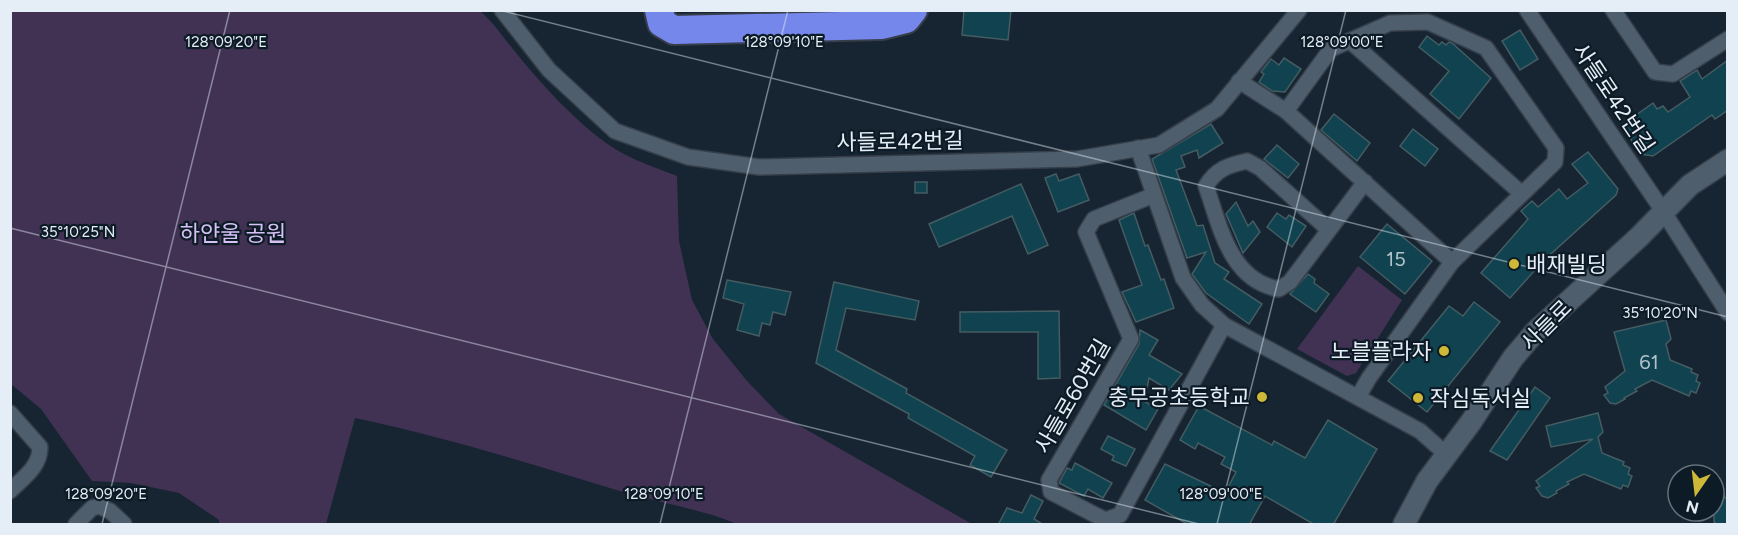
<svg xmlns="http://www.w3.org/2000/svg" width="1738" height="535" font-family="Figtree,'Noto Sans KR',sans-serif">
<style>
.green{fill:#413254}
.building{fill:#10434f;stroke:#445c62;stroke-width:1.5}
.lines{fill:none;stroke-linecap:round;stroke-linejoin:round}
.street-casing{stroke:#353e49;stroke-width:18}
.secondary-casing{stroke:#353e49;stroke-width:24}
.highway-casing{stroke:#353e49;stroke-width:32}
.street{stroke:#4e5e6c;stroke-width:15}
.secondary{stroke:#4e5e6c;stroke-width:21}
.highway{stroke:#7687ec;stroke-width:28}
.ticks{fill:none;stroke:#e5eef6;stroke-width:1.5;stroke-opacity:0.45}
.poi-dot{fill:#ceb837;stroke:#0d1b27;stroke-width:2}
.labels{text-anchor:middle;stroke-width:4.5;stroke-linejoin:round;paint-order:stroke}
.number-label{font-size:20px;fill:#b0c3cc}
.street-label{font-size:22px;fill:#e5eef6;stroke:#0d1b27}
.park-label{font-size:22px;fill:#d5c1f4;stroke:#0d1b27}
.poi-label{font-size:22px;fill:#e5eef6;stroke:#0d1b27;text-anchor:start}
.ticks-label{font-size:15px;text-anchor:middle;fill:#e5eef6;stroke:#0d1b27;stroke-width:4.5;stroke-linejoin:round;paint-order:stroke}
</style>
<rect width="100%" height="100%" fill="#162531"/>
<g class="green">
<path d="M10,11H480C497,26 507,43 521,59C545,88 573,118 602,140C624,157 651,166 677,176L679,241L692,300L713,339L747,381L779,414L972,524H737C701,509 661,503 623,492C534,465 446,437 355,418L326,524H219V520L179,493L131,483L92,481L41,409L11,384Z"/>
<polygon points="1358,266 1402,300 1356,373 1347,376 1297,349"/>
</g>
<g class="building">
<polygon points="964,10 1011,10 1008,40 962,35"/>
<polygon points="1520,30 1538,59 1520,70 1502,41"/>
<polygon points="1427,36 1439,45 1442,42 1446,45 1449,42 1452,43 1491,78 1459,119 1430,94 1449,71 1419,47"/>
<polygon points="1284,58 1301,69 1285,92 1272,91 1259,82 1264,74 1261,72 1271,59 1279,65"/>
<polygon points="1728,60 1728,110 1715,119 1712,115 1653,156 1640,154 1622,125 1653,103 1657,109 1663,106 1668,112 1690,97 1680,81 1697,70 1702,79"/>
<polygon points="1334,114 1370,143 1357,161 1321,130"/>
<polygon points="1211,124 1223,143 1199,158 1197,150 1181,156 1185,167 1176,170 1197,226 1203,225 1215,263 1229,272 1224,279 1262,304 1249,324 1206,293 1192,274 1206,252 1187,258 1152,159"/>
<polygon points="1413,129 1438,149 1425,166 1400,146"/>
<polygon points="1277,145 1299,164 1288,178 1264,159"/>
<polygon points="1588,152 1618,189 1616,195 1543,261 1510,298 1481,273 1528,219 1521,211 1532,201 1538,207 1559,189 1567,199 1588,183 1572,164"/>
<polygon points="1056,174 1059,181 1079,174 1089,200 1058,212 1045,178"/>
<rect x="915" y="182" width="12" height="11"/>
<polygon points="1021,184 1048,245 1028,254 1012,216 939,247 929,224"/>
<polygon points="1236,202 1248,226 1253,221 1260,232 1243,253 1226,214"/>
<polygon points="1134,213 1145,246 1148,245 1161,280 1164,279 1174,308 1136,322 1122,292 1142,285 1119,220"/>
<polygon points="1277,213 1286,219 1289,215 1306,226 1292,247 1267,227"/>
<polygon points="1387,224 1432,261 1405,294 1360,257"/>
<polygon points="1308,274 1315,279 1314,283 1329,294 1316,312 1290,294"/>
<polygon points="727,280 791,292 785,315 773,312 770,325 762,323 759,336 737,330 744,304 723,298"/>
<polygon points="834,282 919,301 915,320 846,308 836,350 907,389 906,393 1007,450 991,477 970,465 975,456 908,418 909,414 816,363"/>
<polygon points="1474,302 1500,322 1427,412 1388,381 1449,306 1463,316"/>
<polygon points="1059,311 1060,378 1038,379 1038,332 960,332 960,312"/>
<polygon points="1666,320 1671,339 1666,344 1670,360 1692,369 1691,372 1698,375 1696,381 1700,383 1696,393 1691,391 1689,396 1652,380 1635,389 1637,391 1624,398 1625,399 1616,404 1610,403 1604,395 1608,393 1605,387 1625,371 1614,332"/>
<polygon points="1140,330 1158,340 1149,355 1182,374 1169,390 1149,378 1144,401 1158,409 1146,430 1104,405 1139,344"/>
<polygon points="1535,387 1550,398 1507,460 1490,451"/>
<polygon points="1199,406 1272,445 1274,441 1305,458 1328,420 1377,449 1333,525 1315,525 1265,496 1249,525 1189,525 1145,500 1165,464 1225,493 1236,472 1221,464 1225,457 1198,443 1195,449 1180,440"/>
<polygon points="1598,413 1603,432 1598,437 1602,453 1624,462 1623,465 1630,468 1628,474 1632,476 1628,487 1623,485 1621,489 1584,474 1567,482 1569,484 1556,491 1557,493 1548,498 1542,496 1536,488 1540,486 1536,481 1593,439 1551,447 1546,426"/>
<polygon points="1108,436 1135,449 1126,466 1112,460 1114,456 1101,449"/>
<polygon points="1075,463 1112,483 1103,498 1088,489 1084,496 1059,483 1067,468 1072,470"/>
<polygon points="1724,494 1725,498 1728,497 1728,525 1718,525 1714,522 1714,496"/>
<polygon points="1031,495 1043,501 1034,519 1044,525 998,525 1007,508 1022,513"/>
</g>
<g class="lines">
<defs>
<g id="street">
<polyline points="502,10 549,70 615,131 688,157 759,167 1077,159 1159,145 1217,109 1299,10"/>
<polyline points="1527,10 1663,211 1728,313"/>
<polyline points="1613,10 1655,72 1673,74 1728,39"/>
<polyline points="1350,41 1521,193"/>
<polyline points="1239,81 1286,111 1452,262"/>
<polyline points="1286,111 1331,49 1390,23 1428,22 1486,48 1556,148 1555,162 1452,262 1369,378 1358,397"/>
<polyline points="1138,148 1183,278 1202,305 1224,325 1420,431 1447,455"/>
<polyline points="1154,195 1094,219 1086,232 1131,339 1049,480 1051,492 1105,520 1120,515 1224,325"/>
<path d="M1329,230L1260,168L1247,161C1229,165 1216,169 1206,186C1220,226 1230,281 1279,289L1290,282L1365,182"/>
<path d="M10,413L40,447C40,467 24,477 10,491"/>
<polyline points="76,524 92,508 99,506 110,511 124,524"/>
</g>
<polyline id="secondary" points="1404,524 1427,481 1471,422 1513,358 1536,331 1639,237 1690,185 1728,160"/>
<polyline id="highway" points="659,10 662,23 674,30 882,25 906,19 913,10"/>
</defs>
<use href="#street" class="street-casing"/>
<use href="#secondary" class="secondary-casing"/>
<use href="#highway" class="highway-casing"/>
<use href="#street" class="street"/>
<use href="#secondary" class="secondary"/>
<use href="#highway" class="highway"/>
</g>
<path class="ticks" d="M499,10L1728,317M10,228L1199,524M102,524L230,10M660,524L788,10M1217,524L1346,10"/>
<g class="poi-dot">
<circle cx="1514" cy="264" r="6"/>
<circle cx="1444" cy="351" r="6"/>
<circle cx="1262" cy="397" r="6"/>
<circle cx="1418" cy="398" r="6"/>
</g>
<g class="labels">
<g class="number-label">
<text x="1396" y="266">15</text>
<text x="1649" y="369">61</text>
</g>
<g class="street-label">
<text transform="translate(1614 98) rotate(56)" y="8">사들로42번길</text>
<text transform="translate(900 141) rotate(-1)" y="8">사들로42번길</text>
<text transform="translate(1546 325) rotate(-45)" y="8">사들로</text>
<text transform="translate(1072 396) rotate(-60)" y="8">사들로60번길</text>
</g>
<g class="park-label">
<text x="233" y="241">하얀울 공원</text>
</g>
<g class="poi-label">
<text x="1526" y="272">배재빌딩</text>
<text x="1432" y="359" text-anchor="end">노블플라자</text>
<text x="1250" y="405" text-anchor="end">충무공초등학교</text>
<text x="1430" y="406">작심독서실</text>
</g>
</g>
<g class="ticks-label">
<text x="226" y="47">128°09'20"E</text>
<text x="784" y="47">128°09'10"E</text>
<text x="1342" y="47">128°09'00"E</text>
<text x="78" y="237">35°10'25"N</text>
<text x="1660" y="318">35°10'20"N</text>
<text x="106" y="499">128°09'20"E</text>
<text x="664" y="499">128°09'10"E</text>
<text x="1221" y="499">128°09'00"E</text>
</g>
<rect width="1738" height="535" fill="none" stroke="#e5eef6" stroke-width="24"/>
<g transform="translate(1696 493) rotate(194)"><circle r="28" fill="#0d1b27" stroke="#636f7a" stroke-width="1.5"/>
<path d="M0-4.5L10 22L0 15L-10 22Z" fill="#ceb837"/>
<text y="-9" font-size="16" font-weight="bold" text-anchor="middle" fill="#e5eef6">N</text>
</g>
</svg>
